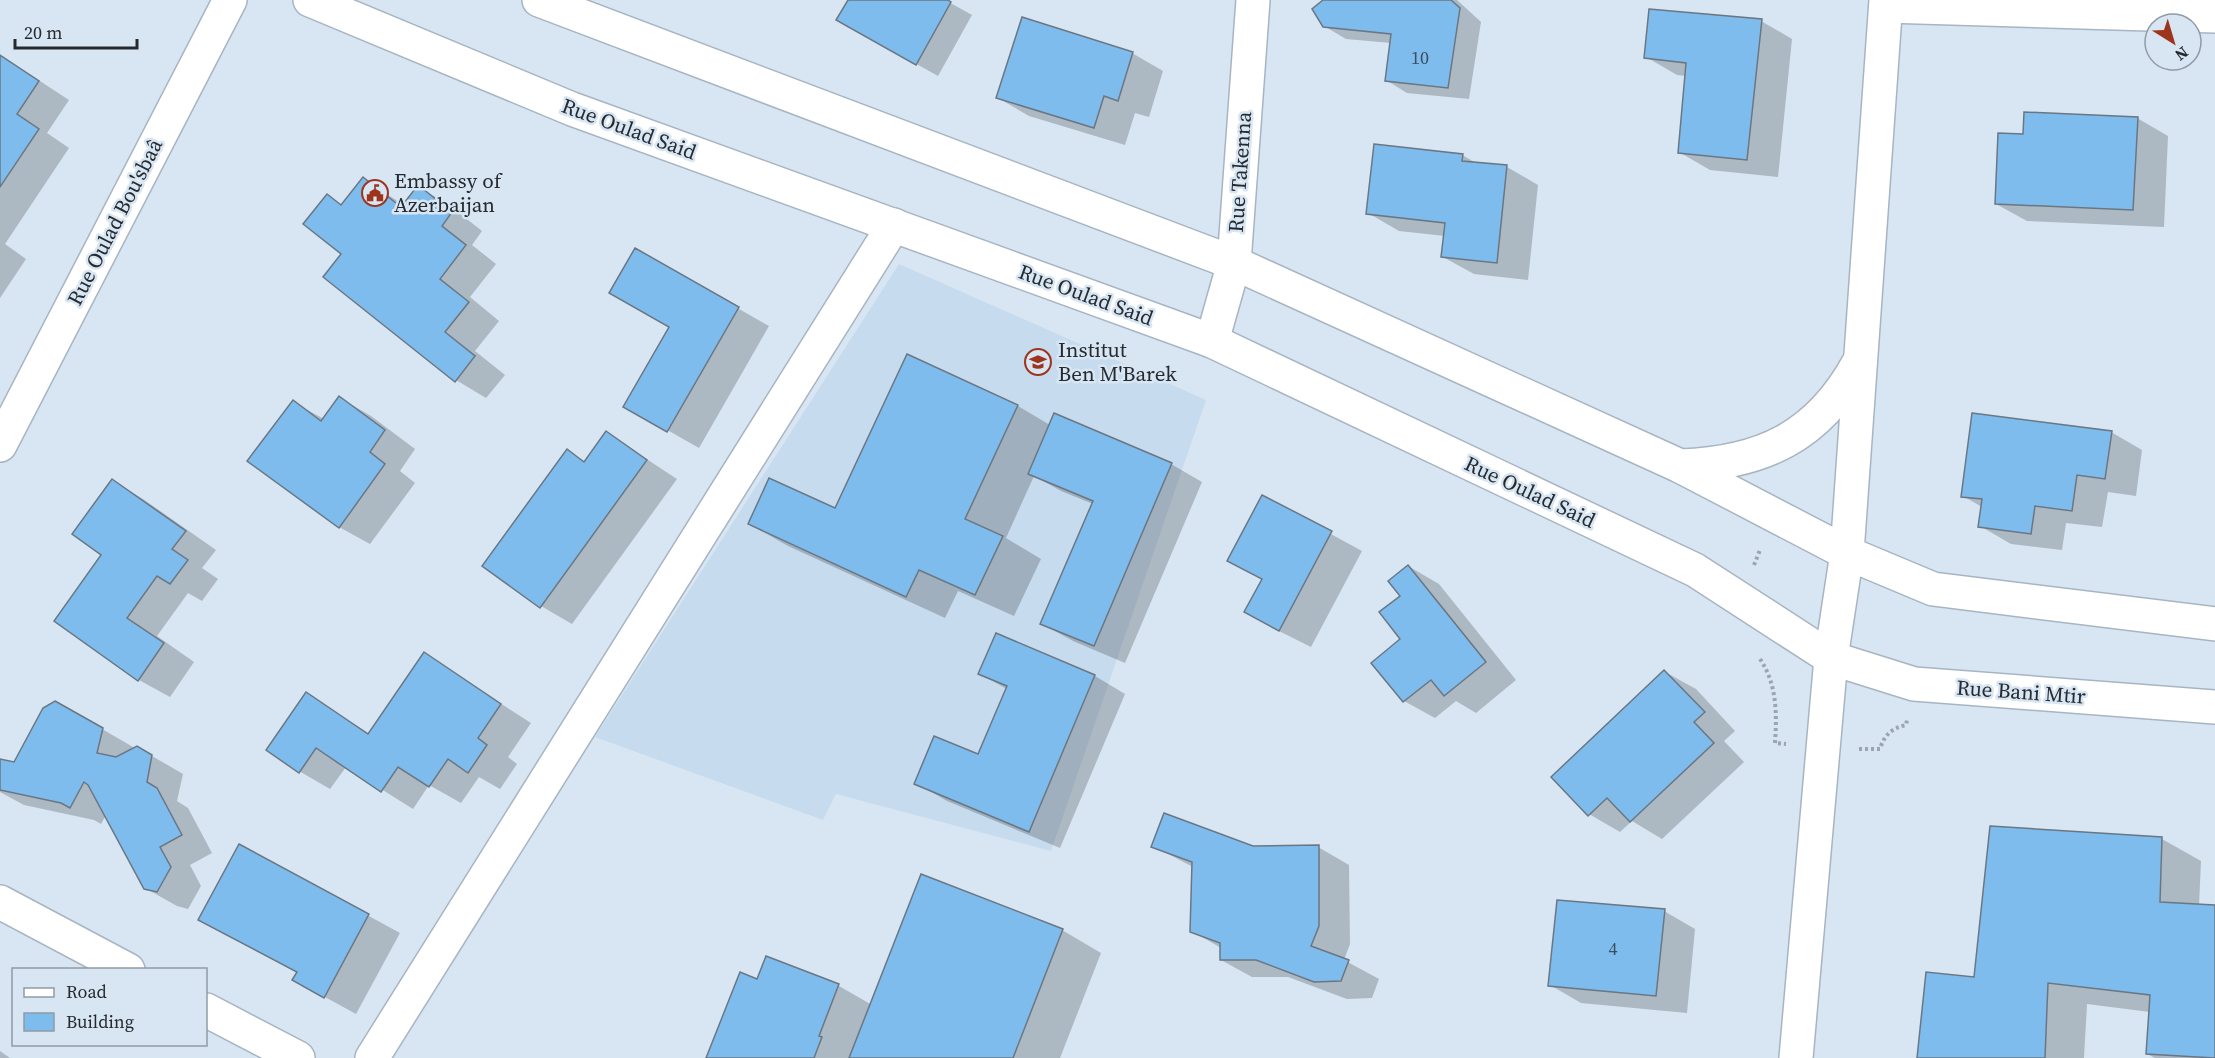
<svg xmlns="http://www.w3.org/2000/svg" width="2215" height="1058" font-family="'Source Serif 4',serif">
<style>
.built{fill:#c7dbee}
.shadow{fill:#0003}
.building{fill:#7fbcee;stroke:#6a7783;stroke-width:1.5}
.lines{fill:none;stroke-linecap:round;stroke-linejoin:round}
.minor-casing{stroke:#a7b5c2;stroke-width:36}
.tertiary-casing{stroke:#a7b5c2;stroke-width:36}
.secondary-casing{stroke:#a7b5c2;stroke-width:36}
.path{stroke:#9aa5af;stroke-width:4;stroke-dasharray:3 3;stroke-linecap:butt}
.minor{stroke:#fff;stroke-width:33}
.tertiary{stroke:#fff;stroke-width:33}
.secondary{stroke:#fff;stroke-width:33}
.labels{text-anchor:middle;stroke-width:5;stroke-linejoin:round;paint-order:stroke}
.number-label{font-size:18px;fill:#3b4e5f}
.street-label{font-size:21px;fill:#242a2f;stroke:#d8e6f3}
.poi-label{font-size:21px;fill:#242a2f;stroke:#d8e6f3;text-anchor:start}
</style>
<rect width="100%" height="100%" fill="#d8e6f3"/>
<polygon class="built" points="899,264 1206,400 1051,851 836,794 823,820 595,737"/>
<g class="shadow">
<polygon points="849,0 945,0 972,15 938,76 859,32"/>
<polygon points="1325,0 1457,0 1481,22 1469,99 1407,93 1386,80 1391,43 1346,39 1324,26"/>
<polygon points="1761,21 1792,39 1778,177 1710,170 1679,152 1687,76 1677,75 1646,57"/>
<polygon points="1132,53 1163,71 1149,117 1135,113 1125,145 1029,116 998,98"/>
<polygon points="0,55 69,100 47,133 69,148 5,244 26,259 0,298"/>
<polygon points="2137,118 2168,136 2164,227 2027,221 1996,204 2024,135"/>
<polygon points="1462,155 1478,164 1507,167 1538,185 1528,280 1474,274 1443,257 1445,236 1399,231 1368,213"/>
<polygon points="363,179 404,205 418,187 449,205 482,231 472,245 496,264 470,297 499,321 475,351 505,375 486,398 456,380 343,254 327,196 343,205"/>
<polygon points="636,250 769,326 699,448 625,406 671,326"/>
<polygon points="907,356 1018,406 1050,425 1171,464 1202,482 1125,663 1073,641 1042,624 1093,504 1061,491 1034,476 1006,538 1041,559 1014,616 958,591 945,618 788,546 749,524 836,510"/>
<polygon points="340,398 371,416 415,449 400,471 415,483 370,544 339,527 293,402 324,419"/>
<polygon points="2111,432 2142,450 2136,496 2108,492 2102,527 2066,523 2062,550 2011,544 1980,526 1982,507 1963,496"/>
<polygon points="607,433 677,479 572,624 541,606 567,451 586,462"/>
<polygon points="113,481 143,499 216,550 202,568 218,579 202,601 188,593 157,636 194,662 170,697 139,680 103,555"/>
<polygon points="1263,497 1362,551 1311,647 1277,630 1263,580 1229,560"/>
<polygon points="1408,566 1439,584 1516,680 1476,713 1456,701 1435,718 1404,701 1402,596"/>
<polygon points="996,635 1095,676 1125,694 1060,848 947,801 916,783 979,756 1007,689 980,674"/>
<polygon points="424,654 531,723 508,757 517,764 500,789 479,777 461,803 429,785 413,809 346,767 330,789 299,771 307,694 370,734"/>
<polygon points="1665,672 1696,689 1735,731 1724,741 1744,762 1662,839 1632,821 1620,832 1589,814"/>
<polygon points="102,729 133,747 132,750 152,756 183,774 177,801 188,808 212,853 190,865 201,886 188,909 177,906 145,888 106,815 101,824 94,820 24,805 0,792 0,760 14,763"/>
<polygon points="2162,839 2201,861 2199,906 2215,907 2215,1058 2155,1058 2147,1054 2150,1012 2087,1004 2084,1058 1919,1058 1975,979"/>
<polygon points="240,846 400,933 356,1014 294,980 298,973 231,937"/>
<polygon points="1153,846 1318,847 1349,865 1350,944 1344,960 1379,979 1372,998 1347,999 1288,977 1252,977 1221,960 1221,948 1192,931 1193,867"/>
<polygon points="1664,911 1695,929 1687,1013 1581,1003 1550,985"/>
<polygon points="1062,930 1101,953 1060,1058 708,1058 758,981 767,958 839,986 872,1005"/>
<polygon points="0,1051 10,1058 0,1058"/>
</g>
<g class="building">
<polygon points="848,0 948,0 951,2 916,65 836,20"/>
<polygon points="1451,0 1460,8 1448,88 1385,81 1391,34 1323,27 1312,9 1323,0"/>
<polygon points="1649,9 1762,19 1747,160 1678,153 1686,63 1644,58"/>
<polygon points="1022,17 1133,52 1118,101 1104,96 1094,128 996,98"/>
<polygon points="0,55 39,81 17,114 39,129 0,187"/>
<polygon points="2024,112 2138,117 2133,210 1995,204 1998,133 2023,134"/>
<polygon points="1374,144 1463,154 1462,161 1507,165 1497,263 1441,257 1445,223 1366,214"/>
<polygon points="363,177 401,207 418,185 452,212 442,226 466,245 440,279 469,302 445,332 475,356 455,382 323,277 341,254 303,224 327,194 341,205"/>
<polygon points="635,248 739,307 667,432 623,407 669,327 609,293"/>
<polygon points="907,354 1018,405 965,519 1003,536 975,595 919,570 906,597 748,524 769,478 835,508"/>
<polygon points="339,396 385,430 370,452 385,464 339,528 247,461 293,400 321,421"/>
<polygon points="1054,413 1172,463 1094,646 1040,624 1093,501 1028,474"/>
<polygon points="1972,413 2112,431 2105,479 2077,475 2072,511 2035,506 2031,534 1978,527 1982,499 1961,497"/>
<polygon points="606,431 647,460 540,608 482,566 567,449 584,462"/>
<polygon points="112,479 186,531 172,549 188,560 170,584 157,576 127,618 164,643 138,681 54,621 101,555 72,534"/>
<polygon points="1262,495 1332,531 1279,631 1244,612 1262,579 1227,561"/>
<polygon points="1408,565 1486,662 1444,696 1431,680 1403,702 1371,663 1400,639 1379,612 1400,596 1388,581"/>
<polygon points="996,633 1095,675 1029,832 914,784 934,736 978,754 1007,686 978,674"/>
<polygon points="424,652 501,704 478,738 487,745 468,773 448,759 429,787 398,767 381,792 316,748 299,773 266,750 306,692 368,734"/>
<polygon points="1664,670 1705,712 1694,722 1714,743 1630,822 1607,798 1588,816 1551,777"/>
<polygon points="55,701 103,728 97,753 116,757 137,746 152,755 147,782 157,788 182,835 160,847 171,867 157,892 144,889 88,785 84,782 70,808 61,803 0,790 0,759 14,762 43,708"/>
<polygon points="1164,813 1253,846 1319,845 1319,926 1311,946 1349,960 1341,981 1314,982 1256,960 1220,960 1220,943 1190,932 1192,862 1151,847"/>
<polygon points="1990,826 2162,837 2160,902 2215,905 2215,1058 2146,1054 2150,995 2048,983 2045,1058 1917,1058 1926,972 1974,977"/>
<polygon points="239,844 369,914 324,998 292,980 297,972 198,920"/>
<polygon points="921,874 1063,929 1013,1058 849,1058"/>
<polygon points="1557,900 1665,909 1656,996 1548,986"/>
<polygon points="766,956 839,984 819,1036 822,1037 814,1058 706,1058 740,972 757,979"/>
</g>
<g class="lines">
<defs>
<g id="minor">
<polyline points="1886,6 2215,16"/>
<polyline points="1212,341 1234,263 1253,0"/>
<polyline points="0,445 230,0"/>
<polyline points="0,902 128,970"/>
<polyline points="206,1010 298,1058"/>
<polyline points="372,1058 894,225"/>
</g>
<g id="tertiary">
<polyline points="310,0 572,109 1212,341 1695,570 1831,658 1914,684 2215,707"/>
<polyline points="539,0 1234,263 1680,466 1847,553 1933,589 2215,624"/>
</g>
<g id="secondary">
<path d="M1680,466C1762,463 1818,437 1858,364"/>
<polyline points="1796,1058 1831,658 1847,553 1886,0"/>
</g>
</defs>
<use href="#minor" class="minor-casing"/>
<use href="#tertiary" class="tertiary-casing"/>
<use href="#secondary" class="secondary-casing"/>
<g class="path">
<polyline points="1754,565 1760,550"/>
<path d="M1760,659C1777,684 1777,714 1775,743L1786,744"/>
<path d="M1859,749H1880C1884,735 1892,728 1906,725L1907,720"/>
</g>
<use href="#minor" class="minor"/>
<use href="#tertiary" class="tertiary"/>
<use href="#secondary" class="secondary"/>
</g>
<defs>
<symbol id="civic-ring" viewBox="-11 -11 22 22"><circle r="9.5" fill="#d8e6f3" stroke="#9d351c" stroke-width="1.5"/><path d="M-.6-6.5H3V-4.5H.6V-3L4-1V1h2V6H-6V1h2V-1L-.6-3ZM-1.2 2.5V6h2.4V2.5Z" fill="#9d351c"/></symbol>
<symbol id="school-ring" viewBox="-11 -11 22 22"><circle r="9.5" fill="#d8e6f3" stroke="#9d351c" stroke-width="1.5"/><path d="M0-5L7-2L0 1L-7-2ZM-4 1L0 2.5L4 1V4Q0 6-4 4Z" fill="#9d351c"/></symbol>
</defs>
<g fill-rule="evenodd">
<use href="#civic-ring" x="360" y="178" width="30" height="30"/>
<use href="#school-ring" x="1023" y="347" width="30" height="30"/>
</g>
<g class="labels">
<g class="number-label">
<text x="1420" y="64">10</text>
<text x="1613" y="955">4</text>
</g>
<g class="street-label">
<text transform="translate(629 129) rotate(20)" y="7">Rue Oulad Said</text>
<text transform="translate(1240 172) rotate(-86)" y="7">Rue Takenna</text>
<text transform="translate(115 222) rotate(-63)" y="7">Rue Oulad Bou'sbaâ</text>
<text transform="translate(1086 295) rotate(20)" y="7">Rue Oulad Said</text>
<text transform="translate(1530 492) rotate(25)" y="7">Rue Oulad Said</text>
<text transform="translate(2021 692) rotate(4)" y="7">Rue Bani Mtir</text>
</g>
<g class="poi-label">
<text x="394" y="188">Embassy of<tspan x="394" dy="24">Azerbaijan</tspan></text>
<text x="1058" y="357">Institut<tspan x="1058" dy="24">Ben M'Barek</tspan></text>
</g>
</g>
<rect x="12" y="968" width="195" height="78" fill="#d8e6f3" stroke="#909ba5" stroke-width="1.5"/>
<rect x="24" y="988" width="30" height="9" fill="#ffffff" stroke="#909ba5" stroke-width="1.5"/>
<text x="66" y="998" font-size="18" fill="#242a2f">Road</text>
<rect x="24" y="1013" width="30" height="18" fill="#7fbcee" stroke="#909ba5" stroke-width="1.5"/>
<text x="66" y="1028" font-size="18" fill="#242a2f">Building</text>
<g transform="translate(2173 42) rotate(143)"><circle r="28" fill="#d8e6f3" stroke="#909ba5" stroke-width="1.5"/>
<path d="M0-4.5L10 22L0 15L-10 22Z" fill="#9d351c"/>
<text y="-9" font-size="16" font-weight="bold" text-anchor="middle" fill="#242a2f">N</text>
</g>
<path d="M15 39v9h122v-9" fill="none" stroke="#242a2f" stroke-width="3"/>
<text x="24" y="39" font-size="18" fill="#242a2f" stroke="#d8e6f3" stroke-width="4.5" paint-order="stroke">20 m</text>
</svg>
